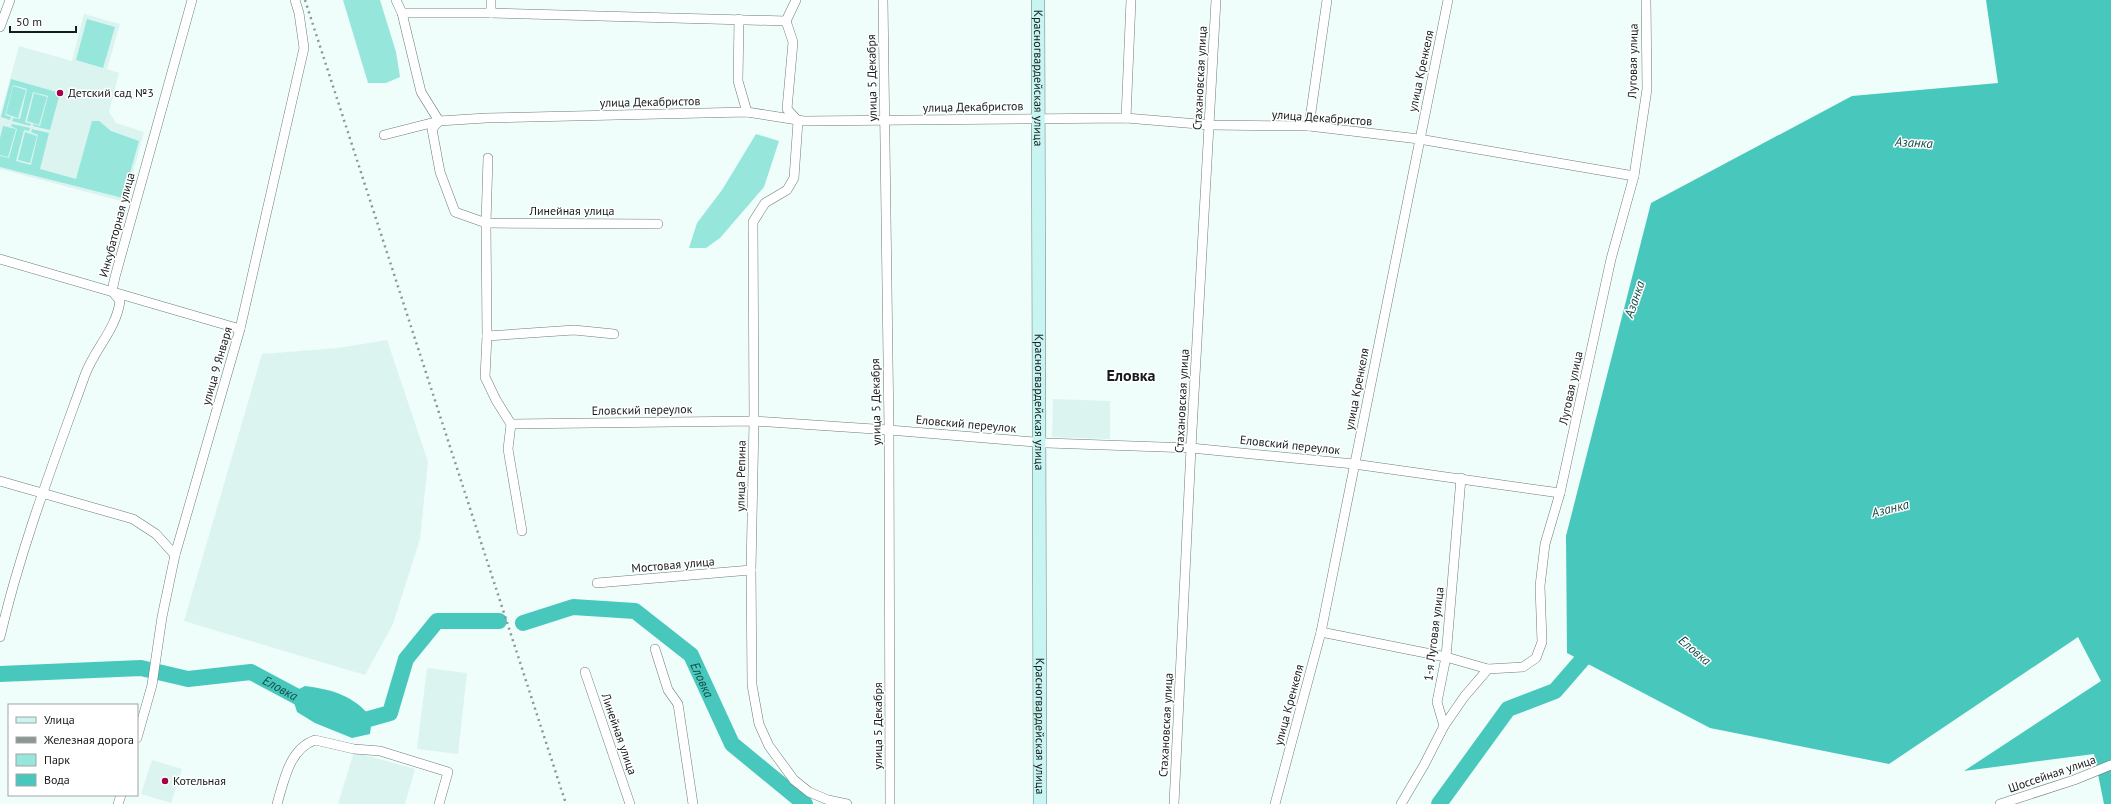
<svg xmlns="http://www.w3.org/2000/svg" width="2111" height="804" font-family="'PT Sans',sans-serif">
<style>
.built{fill:#dcf4f0}
.green{fill:#96e6dc}
.water{fill:#48c8bc}
.lines{fill:none;stroke-linecap:round;stroke-linejoin:round}
.river{stroke:#48c8bc;stroke-width:16}
.minor-casing{stroke:#6f7c7a;stroke-width:10}
.secondary-casing{stroke:#6f7c7a;stroke-width:14}
.minor{stroke:#fff;stroke-width:9}
.secondary{stroke:#c8f5f1;stroke-width:13}
.rail{stroke:#8c9695;stroke-width:2.5;stroke-dasharray:2 4;stroke-linecap:butt}
.poi-dot{fill:#a00446;stroke:#fff;stroke-width:1.5}
.labels{text-anchor:middle;stroke-width:3;stroke-linejoin:round;paint-order:stroke}
.street-label{font-size:12px;fill:#161b1b;stroke:#fff}
.poi-label{font-size:12px;fill:#161b1b;stroke:#fff;text-anchor:start}
.water-label{font-size:13px;font-style:italic;fill:#144c47;stroke:#fff}
.district-label{font-size:16px;font-weight:bold;fill:#161b1b;stroke:#fff}
</style>
<rect width="100%" height="100%" fill="#effdfb"/>
<g class="built">
<polygon points="84,14 120,24 107,69 119,73 109,112 116,123 144,132 125,202 0,169 0,116 19,46 72,61"/>
<polygon points="387,340 428,462 420,539 393,624 365,675 184,621 262,354 338,348"/>
<polygon points="1053,399 1110,401 1110,439 1052,437"/>
<polygon points="427,668 467,673 458,754 417,749"/>
<polygon points="354,752 415,769 405,804 338,804"/>
<polygon points="152,760 182,769 171,803 141,794"/>
</g>
<g class="green">
<polygon points="343,0 380,0 396,52 400,77 386,83 368,83"/>
<polygon points="87,19 115,27 103,68 76,60"/>
<polygon points="11,79 60,93 50,130 33,126 33,124 40,126 48,96 33,92 25,122 31,124 30,126 12,121 13,118 20,119 27,89 13,85 5,115 11,117 10,120 1,117"/>
<polygon points="13,86 26,90 18,118 6,114"/>
<polygon points="34,93 47,97 39,125 27,121"/>
<polygon points="92,121 99,121 111,131 139,141 123,198 0,167 0,156 9,158 17,129 11,126 12,124 30,128 29,131 24,130 16,161 31,165 38,135 31,132 32,129 49,133 40,169 76,179"/>
<polygon points="3,126 16,129 8,157 0,155 0,138"/>
<polygon points="25,132 37,136 30,163 18,160"/>
<polygon points="756,134 779,141 764,187 720,238 706,248 689,248 697,223 722,190"/>
</g>
<g class="water">
<polygon points="1986,0 2111,0 2111,804 2104,804 2094,754 1964,771 2101,681 2078,637 1889,764 1710,728 1567,653 1566,536 1651,203 1852,96 1998,83"/>
<path d="M305,686C334,690 352,695 372,718L370,734L352,738L315,723L297,712L291,693Z"/>
</g>
<g class="lines">
<g class="river">
<path id="s1" d="M523,623L573,607L635,611L691,655L732,744L805,804"/>
<path id="s2" d="M0,674L141,668L188,679L251,672L309,703"/>
<polyline points="351,724 390,713 406,659 437,621 499,621"/>
<polyline points="1439,804 1508,709 1555,691 1595,645"/>
</g>
<defs>
<g id="minor">
<polyline points="396,0 402,13 421,92 439,121 432,129 440,172 455,212 486,223 487,336 485,377 496,400 511,424 508,449 522,531"/>
<polyline points="883,0 889,430 890,804"/>
<polyline points="402,13 491,13 786,21 796,0"/>
<polyline points="491,13 491,0"/>
<polyline points="739,19 738,81 747,112"/>
<polyline points="786,21 793,42 787,109 798,121 794,178 787,190 765,203 753,222 754,421 751,570 752,685 759,724 769,746 794,780 809,792 828,800 847,804"/>
<polyline points="0,27 10,0"/>
<polyline points="1126,118 1131,0"/>
<polyline points="1309,126 1327,0"/>
<polyline points="384,135 439,121 486,118 747,112 804,121 1126,118 1210,125 1309,126 1419,139 1634,176"/>
<polyline points="488,158 486,223 658,224"/>
<polyline points="0,259 240,329"/>
<polyline points="487,336 574,330 614,334"/>
<polyline points="511,424 754,421 889,430 1047,443 1191,448 1354,464 1560,493"/>
<polyline points="0,481 133,519 156,534 175,555"/>
<polyline points="597,583 751,570"/>
<polyline points="1321,632 1446,657 1488,669"/>
<path d="M0,637C21,547 54,461 85,375C95,348 116,330 120,301L112,291L115,277L192,0"/>
<polyline points="655,649 668,690 678,704 693,804"/>
<polyline points="585,672 630,804"/>
<polyline points="1444,726 1464,697 1488,669 1523,667 1536,658 1542,642 1540,586 1545,544 1560,493 1611,259 1634,176 1647,89 1646,0"/>
<polyline points="137,738 152,685 162,617 175,555 240,329 304,48 299,13 295,0"/>
<polyline points="118,804 121,795"/>
<path d="M277,804C284,781 289,749 315,740L354,749L380,751L448,772L439,804"/>
<polyline points="1174,804 1191,448 1216,0"/>
<polyline points="1275,804 1321,632 1448,0"/>
<polyline points="1401,804 1424,765 1444,726 1437,702 1446,657 1461,478"/>
<polyline points="2000,804 2074,780 2111,765"/>
</g>
<g id="secondary">
<path id="s3" d="M1038,0L1040,804"/>
</g>
</defs>
<use href="#minor" class="minor-casing"/>
<use href="#secondary" class="secondary-casing"/>
<use href="#minor" class="minor"/>
<use href="#secondary" class="secondary"/>
<polyline class="rail" points="305,0 566,804"/>
</g>
<g class="poi-dot">
<circle cx="60" cy="93" r="4"/>
<circle cx="165" cy="781" r="4"/>
</g>
<g class="labels">
<g class="street-label">
<text transform="translate(1633 61) rotate(-89)" y="4">Луговая улица</text>
<text transform="translate(1421 71) rotate(-78)" y="4">улица Кренкеля</text>
<text transform="translate(872 78) rotate(-91)" y="4">улица 5 Декабря</text>
<text dy="4" stroke="none"><textPath href="#s3" startOffset="78">Красногвардейская улица</textPath></text>
<text transform="translate(1200 78) rotate(-87)" y="4">Стахановская улица</text>
<text transform="translate(650 102) rotate(-1)" y="4">улица Декабристов</text>
<text transform="translate(973 107) rotate(-1)" y="4">улица Декабристов</text>
<text transform="translate(1322 118) rotate(4)" y="4">улица Декабристов</text>
<text x="572" y="215">Линейная улица</text>
<text transform="translate(117 225) rotate(-75)" y="4">Инкубаторная улица</text>
<text transform="translate(217 366) rotate(-74)" y="4">улица 9 Января</text>
<text transform="translate(1571 388) rotate(-78)" y="4">Луговая улица</text>
<text transform="translate(1357 389) rotate(-79)" y="4">улица Кренкеля</text>
<text transform="translate(1182 401) rotate(-87)" y="4">Стахановская улица</text>
<text transform="translate(876 402) rotate(-91)" y="4">улица 5 Декабря</text>
<text dy="4" stroke="none"><textPath href="#s3" startOffset="402">Красногвардейская улица</textPath></text>
<text transform="translate(642 410) rotate(-1)" y="4">Еловский переулок</text>
<text transform="translate(966 424) rotate(5)" y="4">Еловский переулок</text>
<text transform="translate(1290 445) rotate(6)" y="4">Еловский переулок</text>
<text transform="translate(741 476) rotate(-89)" y="4">улица Репина</text>
<text transform="translate(673 565) rotate(-5)" y="4">Мостовая улица</text>
<text transform="translate(1434 634) rotate(-83)" y="4">1-я Луговая улица</text>
<text transform="translate(1289 705) rotate(-75)" y="4">улица Кренкеля</text>
<text transform="translate(1166 725) rotate(-87)" y="4">Стахановская улица</text>
<text transform="translate(878 726) rotate(-90)" y="4">улица 5 Декабря</text>
<text dy="4" stroke="none"><textPath href="#s3" startOffset="726">Красногвардейская улица</textPath></text>
<text transform="translate(619 734) rotate(71)" y="4">Линейная улица</text>
<text transform="translate(2052 774) rotate(-19)" y="4">Шоссейная улица</text>
</g>
<g class="poi-label">
<text x="68" y="97">Детский сад №3</text>
<text x="173" y="785">Котельная</text>
</g>
<g class="water-label">
<text transform="translate(1914 142) rotate(3)" y="5">Азанка</text>
<text transform="translate(1634 299) rotate(-71)" y="5">Азанка</text>
<text transform="translate(1890 508) rotate(-14)" y="5">Азанка</text>
<text transform="translate(1695 650) rotate(40)" y="5">Еловка</text>
<text dy="5" stroke="none"><textPath href="#s1" startOffset="213">Еловка</textPath></text>
<text dy="5" stroke="none"><textPath href="#s2" startOffset="286">Еловка</textPath></text>
</g>
<g class="district-label">
<text x="1131" y="381">Еловка</text>
</g>
</g>
<rect x="8" y="704" width="130" height="92" fill="#ffffff" stroke="#a2a4a4"/>
<rect x="16" y="717" width="20" height="6" fill="#c8f5f1" stroke="#a2a4a4"/>
<text x="44" y="724" font-size="12" fill="#161b1b">Улица</text>
<rect x="16" y="737" width="20" height="6" fill="#8c9695" stroke="#a2a4a4"/>
<text x="44" y="744" font-size="12" fill="#161b1b">Железная дорога</text>
<rect x="16" y="754" width="20" height="12" fill="#96e6dc" stroke="#a2a4a4"/>
<text x="44" y="764" font-size="12" fill="#161b1b">Парк</text>
<rect x="16" y="774" width="20" height="12" fill="#48c8bc" stroke="#a2a4a4"/>
<text x="44" y="784" font-size="12" fill="#161b1b">Вода</text>
<path d="M10 26v6h66v-6" fill="none" stroke="#161b1b" stroke-width="2"/>
<text x="16" y="26" font-size="12" fill="#161b1b" stroke="#ffffff" stroke-width="3" paint-order="stroke">50 m</text>
</svg>
